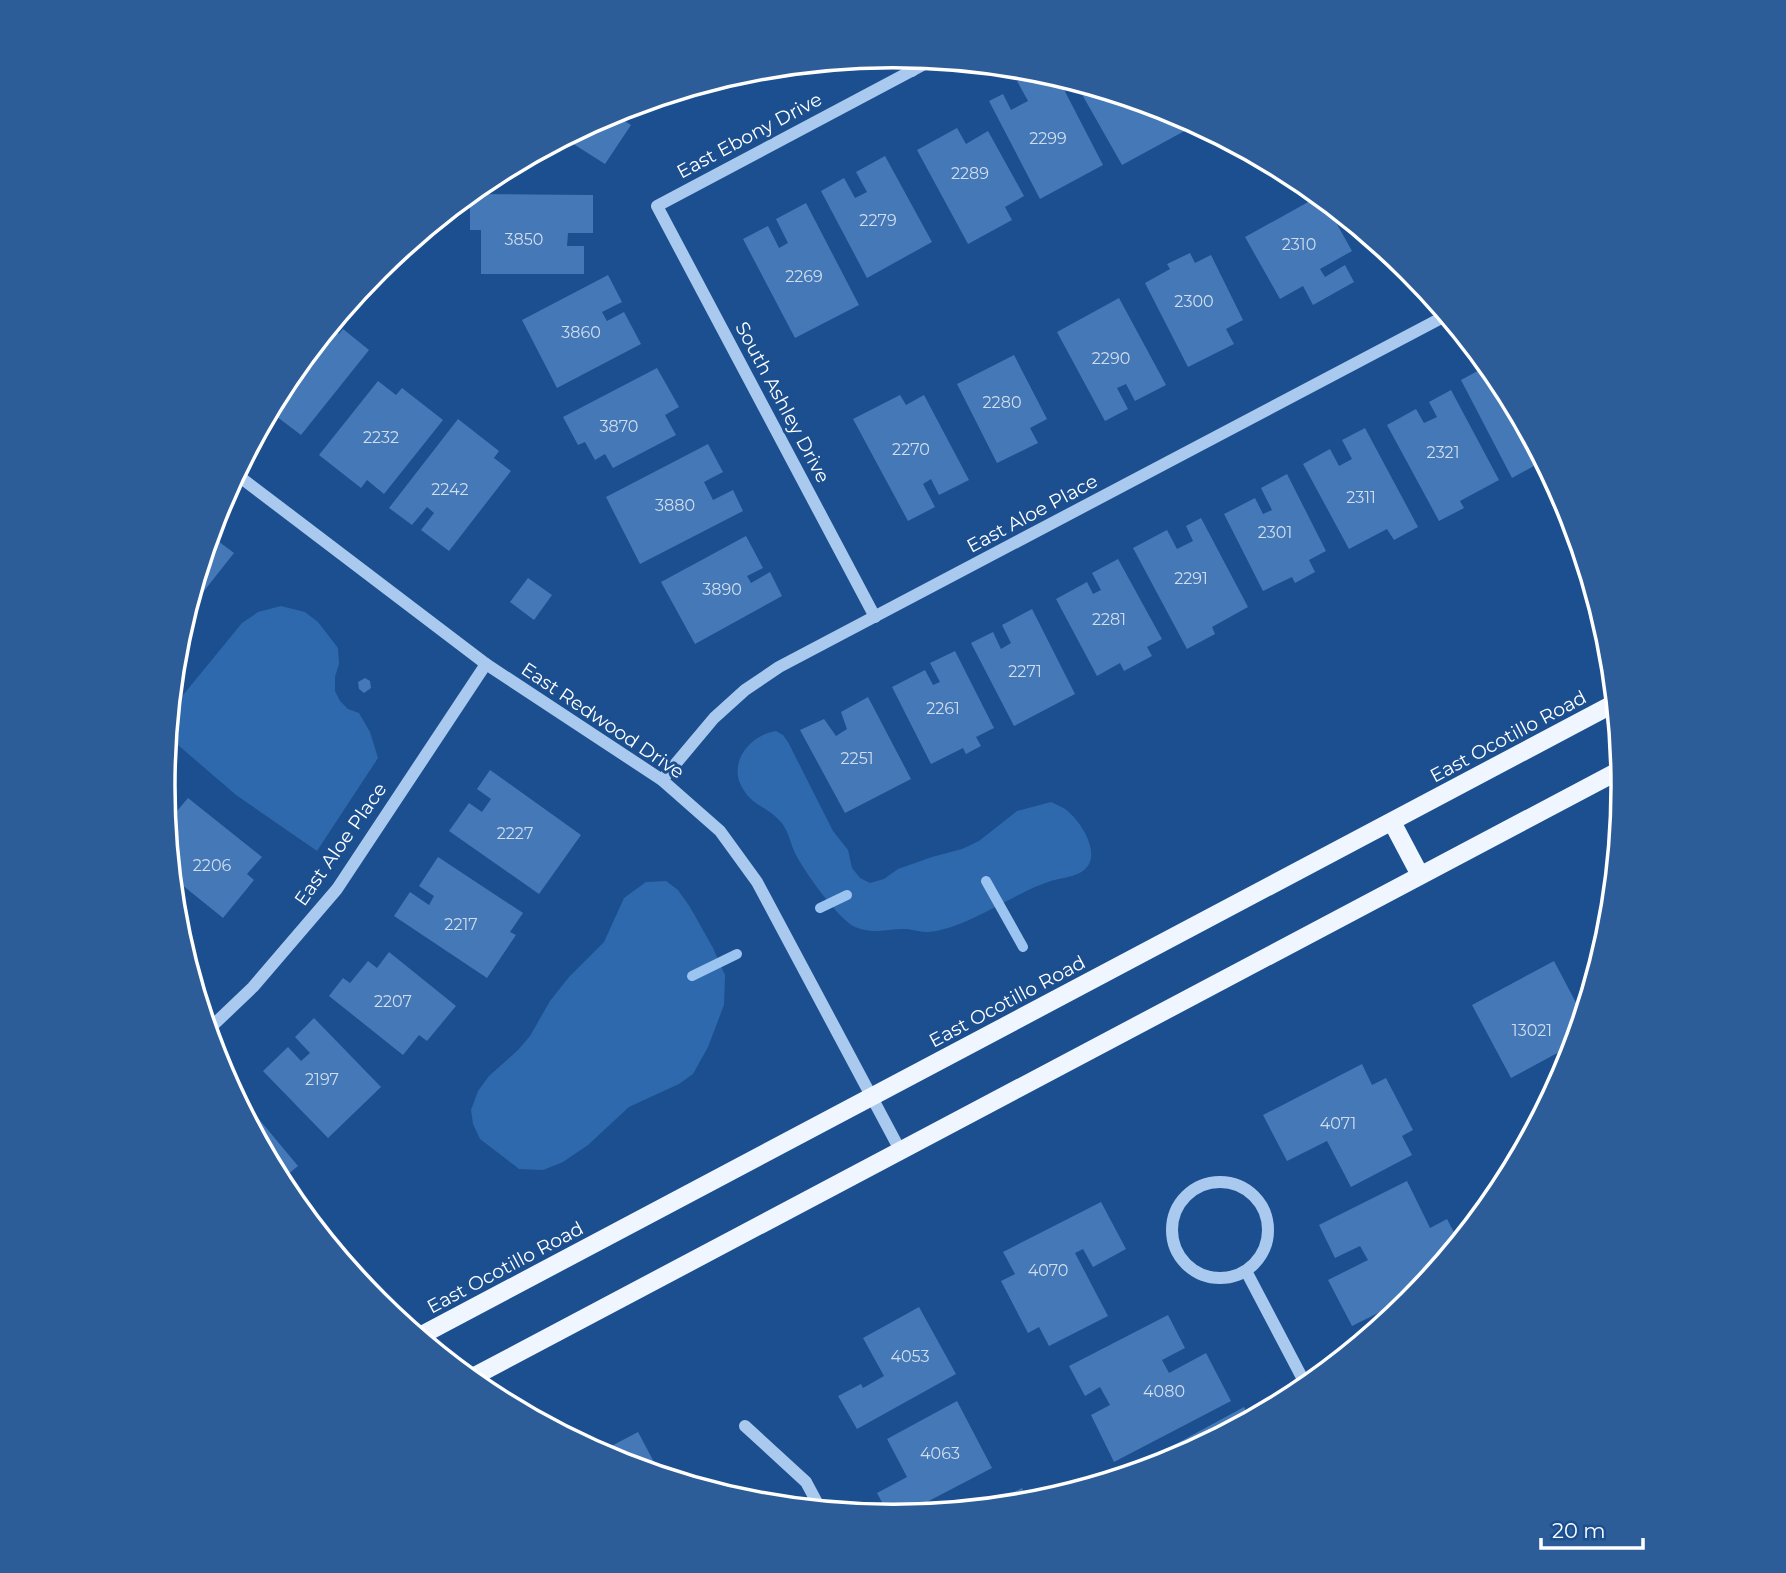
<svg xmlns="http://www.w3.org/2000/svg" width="1786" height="1573" font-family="Montserrat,sans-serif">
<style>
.grass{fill:#2e69ad}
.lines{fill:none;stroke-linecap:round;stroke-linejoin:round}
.stream{stroke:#9cc4f0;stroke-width:10}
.building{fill:#4478b7}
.minor{stroke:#a9c9ee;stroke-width:12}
.major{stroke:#f0f6ff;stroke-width:18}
.labels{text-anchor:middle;stroke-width:6;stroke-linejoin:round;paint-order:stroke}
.number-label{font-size:16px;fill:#d0dded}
.street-label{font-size:19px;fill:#fff;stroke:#1b4f8f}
.rim{fill:none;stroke:#fff;stroke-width:3.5}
</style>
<rect width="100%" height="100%" fill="#1b4f8f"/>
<g class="grass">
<polygon points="281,606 305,612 318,622 338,648 339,664 335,677 335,691 340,701 348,709 359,713 370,732 378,758 317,851 236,795 178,745 165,760 170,711 242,623 258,612"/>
<path d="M776,731L783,735L788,742L833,831L848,850L852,868L860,878L870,883L884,879L898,869L932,857L962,849L979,841L1017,811L1051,802C1055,804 1061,806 1065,809C1078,818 1098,847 1089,864C1082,877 1064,877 1051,881C1013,893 967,929 928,932C922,932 914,930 907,929C889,928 873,935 855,927C839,920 803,870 795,853C790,843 788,828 779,820C767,807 753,806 743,789C727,764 749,735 776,731Z"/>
<polygon points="666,881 678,890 690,907 713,948 725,975 724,1005 708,1047 693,1074 679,1084 629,1107 588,1145 563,1162 543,1170 519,1169 480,1139 473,1124 471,1110 478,1091 489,1076 518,1050 530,1036 550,1001 569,977 604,942 624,898 646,882"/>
</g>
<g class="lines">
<g class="stream">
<polyline points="986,881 1023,947"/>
<polyline points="820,908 847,895"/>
<polyline points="692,976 737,954"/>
</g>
</g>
<g class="building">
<polygon points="1037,70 1057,76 1103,165 1040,199 989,101 1003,94 1011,110 1028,101 1017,81"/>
<polygon points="733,75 733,77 711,88 708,83"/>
<polygon points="1075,82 1173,112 1184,118 1190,128 1122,165"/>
<polygon points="696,87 697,88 668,102 665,96"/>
<polygon points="627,107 620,118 631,125 605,164 564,138 614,111"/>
<polygon points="957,128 966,144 988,131 1024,196 1005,207 1012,220 968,244 917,150"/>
<polygon points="885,156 932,242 867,278 821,191 844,178 855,198 867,192 856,172"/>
<polygon points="470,194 593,195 593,233 568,233 567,246 584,246 584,274 481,274 481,230 470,230"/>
<polygon points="1319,196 1323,199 1352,251 1320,269 1325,277 1345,265 1354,282 1313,305 1303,286 1280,299 1245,237"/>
<polygon points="806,203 859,305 795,338 743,239 768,226 779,248 788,243 776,219"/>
<polygon points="1190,253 1195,263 1211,255 1243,320 1226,329 1234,344 1188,367 1145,283 1170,269 1167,264"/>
<polygon points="608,275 622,302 602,312 607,321 624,312 641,344 557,388 522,320"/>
<polygon points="1119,298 1166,385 1135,401 1126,384 1117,388 1128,409 1105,421 1057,332"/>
<polygon points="330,327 339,334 343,329 369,350 301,435 276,416 288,401 279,393 286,380"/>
<polygon points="1014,355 1047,419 1030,428 1038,443 997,463 957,384"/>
<polygon points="1485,367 1495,386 1502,383 1543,461 1512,478 1461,380"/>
<polygon points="657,368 679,407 665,415 676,435 613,468 605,454 595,460 585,442 578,445 563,417"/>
<polygon points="378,381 396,395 402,388 443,420 384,494 367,480 361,488 319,455"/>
<polygon points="1451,390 1499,480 1460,501 1464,508 1439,521 1387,425 1416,409 1424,423 1437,417 1429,402"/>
<polygon points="900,395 906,405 924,395 969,480 939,495 931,479 923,484 935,507 908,521 853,419"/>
<polygon points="458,419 499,451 494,458 511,471 449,551 421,530 434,513 427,507 412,525 389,508"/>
<polygon points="1365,428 1418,527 1394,540 1387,529 1349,549 1303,464 1330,449 1339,466 1352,459 1342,440"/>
<polygon points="708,444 723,472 704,482 713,500 733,490 743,511 640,564 606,497"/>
<polygon points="1287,474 1326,551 1309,560 1315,572 1295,583 1292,577 1263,591 1224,514 1255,498 1263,514 1272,510 1261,488"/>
<polygon points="1201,518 1248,607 1212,627 1215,634 1187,649 1133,548 1167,530 1177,549 1193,541 1186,526"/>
<polygon points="210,535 234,553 185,615"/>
<polygon points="746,536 763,568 747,576 751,583 770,572 782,596 695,644 661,582"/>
<polygon points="1118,559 1162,639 1147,647 1152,656 1124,671 1120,663 1097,676 1056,599 1087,582 1093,594 1101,590 1092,573"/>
<polygon points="528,578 552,595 534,620 510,602"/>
<polygon points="1032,609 1075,694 1014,726 971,643 993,632 1001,649 1011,643 1002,625"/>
<polygon points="955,651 994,728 976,737 981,746 966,754 963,748 931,764 892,687 925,670 933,685 940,682 930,663"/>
<polygon points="365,678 370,681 371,688 364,693 359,689 358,682"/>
<polygon points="868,697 911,779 845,813 800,730 824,719 836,736 847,729 841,712"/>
<polygon points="490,770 581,835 539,894 449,831 469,803 482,812 491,799 477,789"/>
<polygon points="188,798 262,857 247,874 254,880 223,918 171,876 168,841 170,838 167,835 166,824"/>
<polygon points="438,857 523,913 510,932 516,935 487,978 394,916 410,892 429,905 434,896 419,886"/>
<polygon points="389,952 456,1006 427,1041 419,1035 403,1055 329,996 343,978 350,983 368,961 377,968"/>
<polygon points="1554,961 1583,1016 1574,1044 1511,1078 1472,1005"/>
<polygon points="314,1018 381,1087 328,1138 263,1071 288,1047 301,1061 310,1053 295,1037"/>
<polygon points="1362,1064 1372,1085 1386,1078 1413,1130 1402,1136 1412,1155 1351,1187 1327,1141 1287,1161 1263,1115"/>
<polygon points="237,1093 298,1166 280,1181 234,1095"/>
<polygon points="1407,1181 1430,1228 1447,1219 1459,1242 1418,1293 1352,1326 1328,1280 1368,1260 1360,1246 1335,1258 1319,1225"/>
<polygon points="1101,1202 1126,1249 1093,1267 1083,1249 1075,1253 1108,1316 1049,1346 1039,1327 1028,1333 1001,1281 1015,1274 1003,1252"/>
<polygon points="919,1307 956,1374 857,1429 838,1396 861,1384 863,1388 884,1376 863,1338"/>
<polygon points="1168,1315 1185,1348 1162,1360 1169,1373 1206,1353 1231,1401 1114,1462 1091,1415 1110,1405 1100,1387 1085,1396 1069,1366"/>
<polygon points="957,1401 992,1468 900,1516 890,1517 877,1493 907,1477 887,1439"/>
<polygon points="1244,1407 1250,1420 1172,1462 1128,1475 1126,1471"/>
<polygon points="638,1432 655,1464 643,1470 613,1461 598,1453"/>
<polygon points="1022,1488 1030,1504 983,1508"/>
</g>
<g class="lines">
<g class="minor">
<polyline points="905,57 912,71"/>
<polyline points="236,474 486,664 662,780 720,831 757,882 900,1150"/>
<polyline points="875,617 657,206 932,60"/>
<polyline points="662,780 714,718 745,690 779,667 1447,315"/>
<polyline points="207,1031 253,987 337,889 486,664"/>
<circle cx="1220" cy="1230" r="48"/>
<polyline points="1246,1271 1307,1387"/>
<polyline points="745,1426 806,1482 821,1510"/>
</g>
<g class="major">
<polyline points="1392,822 1420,875"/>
<polyline points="418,1337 1615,703"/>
<polyline points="469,1379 1622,769"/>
</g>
</g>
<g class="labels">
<g class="number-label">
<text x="1048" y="144">2299</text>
<text x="970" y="179">2289</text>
<text x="878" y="226">2279</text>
<text x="524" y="245">3850</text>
<text x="1299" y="250">2310</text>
<text x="804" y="282">2269</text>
<text x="1194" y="307">2300</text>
<text x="581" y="338">3860</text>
<text x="1111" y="364">2290</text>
<text x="1002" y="408">2280</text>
<text x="619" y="432">3870</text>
<text x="381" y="443">2232</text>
<text x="911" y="455">2270</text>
<text x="1443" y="458">2321</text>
<text x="450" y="495">2242</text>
<text x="1361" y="503">2311</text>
<text x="675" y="511">3880</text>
<text x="1275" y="538">2301</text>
<text x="1191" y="584">2291</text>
<text x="722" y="595">3890</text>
<text x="1109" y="625">2281</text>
<text x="1025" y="677">2271</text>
<text x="943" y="714">2261</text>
<text x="857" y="764">2251</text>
<text x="515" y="839">2227</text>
<text x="212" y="871">2206</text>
<text x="461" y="930">2217</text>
<text x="393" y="1007">2207</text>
<text x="1532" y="1036">13021</text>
<text x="322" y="1085">2197</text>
<text x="1338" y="1129">4071</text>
<text x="1048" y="1276">4070</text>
<text x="910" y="1362">4053</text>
<text x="1164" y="1397">4080</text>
<text x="940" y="1459">4063</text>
</g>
<g class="street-label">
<text transform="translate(749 135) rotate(-28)" y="7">East Ebony Drive</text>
<text transform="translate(783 402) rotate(62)" y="7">South Ashley Drive</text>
<text transform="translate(1032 513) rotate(-28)" y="7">East Aloe Place</text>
<text transform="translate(603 720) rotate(34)" y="7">East Redwood Drive</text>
<text transform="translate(1508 736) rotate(-28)" y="7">East Ocotillo Road</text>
<text transform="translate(340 844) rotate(-55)" y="7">East Aloe Place</text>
<text transform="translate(1007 1001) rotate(-28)" y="7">East Ocotillo Road</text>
<text transform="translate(505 1267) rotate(-28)" y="7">East Ocotillo Road</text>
</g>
</g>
<path d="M0 0H1786V1573H0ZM175 786a718 718 0 1 1 1436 0a718 718 0 1 1-1436 0Z" fill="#2d5d98" fill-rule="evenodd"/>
<path class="rim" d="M175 786a718 718 0 1 1 1436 0a718 718 0 1 1-1436 0Z"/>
<path d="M1541 1538v10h102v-10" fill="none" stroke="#ffffff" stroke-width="3.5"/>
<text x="1552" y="1538" font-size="21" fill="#ffffff" stroke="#1b4f8f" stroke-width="5" paint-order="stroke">20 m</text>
</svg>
